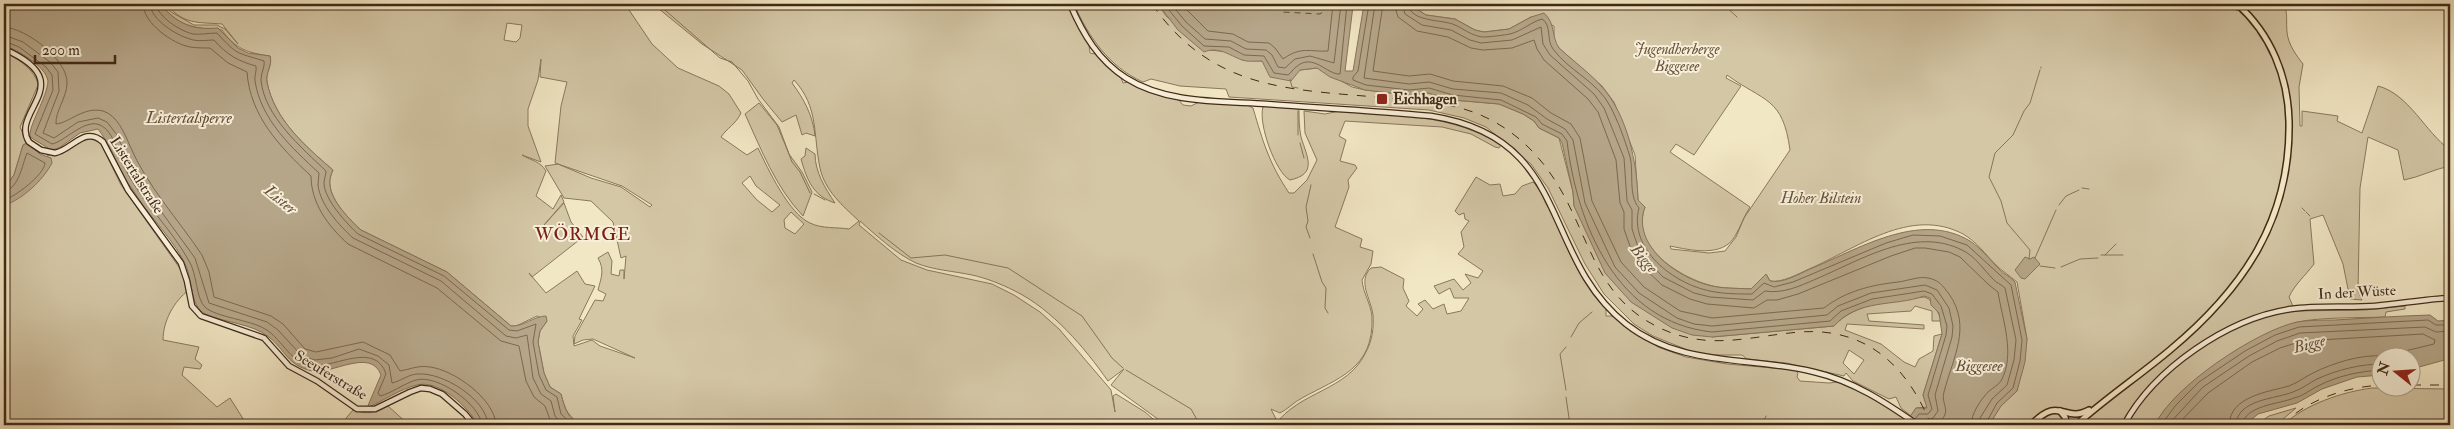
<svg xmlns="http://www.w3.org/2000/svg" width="2454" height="429" font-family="'IM FELL Double Pica',serif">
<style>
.green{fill:#d4c7a6;stroke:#8a785e;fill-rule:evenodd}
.water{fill:#b6a689;stroke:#87745b}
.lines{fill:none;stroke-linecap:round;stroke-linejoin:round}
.shore{stroke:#7c6850;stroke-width:1}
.stream{stroke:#87745b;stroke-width:1}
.ferry{stroke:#644e38;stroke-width:1;stroke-dasharray:6 5;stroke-linecap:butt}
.secondary-casing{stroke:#412916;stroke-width:7}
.primary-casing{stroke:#412916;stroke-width:8}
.secondary{stroke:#f7efd9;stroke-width:4.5}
.primary{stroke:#f2e7c4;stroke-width:5}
.rail{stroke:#412916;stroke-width:1;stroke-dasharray:9 9;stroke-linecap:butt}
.poi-dot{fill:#8f2418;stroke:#f7efd9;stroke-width:2}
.labels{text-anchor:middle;stroke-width:4;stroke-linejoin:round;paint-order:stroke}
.park-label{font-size:15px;font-style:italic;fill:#66503a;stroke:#f7efd9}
.poi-label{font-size:15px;font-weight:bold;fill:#412916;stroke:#f7efd9;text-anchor:start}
.street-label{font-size:15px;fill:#412916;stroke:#f7efd9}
.water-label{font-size:16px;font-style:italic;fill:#644e38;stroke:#f7efd9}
.quarter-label{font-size:18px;letter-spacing:1px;fill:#7a1f14;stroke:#f7efd9}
</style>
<rect width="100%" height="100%" fill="#f2e7c4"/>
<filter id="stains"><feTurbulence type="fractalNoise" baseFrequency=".004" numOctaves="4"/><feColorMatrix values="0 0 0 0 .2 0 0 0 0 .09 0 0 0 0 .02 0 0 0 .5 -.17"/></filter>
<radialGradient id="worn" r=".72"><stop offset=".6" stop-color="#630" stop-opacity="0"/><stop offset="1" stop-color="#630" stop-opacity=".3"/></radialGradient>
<g class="green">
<path d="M160,4H164L171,12L194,25H217L225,29L238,44L222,24C197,22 184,25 166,4H625L652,44L678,68L719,86L729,94L741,113C736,124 727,128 721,137L747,155L758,148C768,169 789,214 810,223C822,229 837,227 849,229L859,221C843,206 825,191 820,168C813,135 819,107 794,80L792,83C804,99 813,116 815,136L806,133L802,135L796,115L782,122L763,99L742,70L702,44L653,4H1067L1089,45L1090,53L1095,54L1121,78L1123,83L1128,82L1143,89L1178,99L1183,105L1191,106L1199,102L1247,105L1253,108C1263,142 1269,163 1289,193H1294L1307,180L1317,160L1305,133L1304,111L1325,114L1339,111C1394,115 1453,114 1501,145L1499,148L1495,147L1471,134L1442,127L1345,121L1339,136L1346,140L1340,161L1355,165L1357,168L1348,180L1349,187L1335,227L1362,239L1360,247L1373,251L1371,264L1362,280C1363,293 1371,304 1372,317C1374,369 1338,378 1302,398C1294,402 1288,409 1280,413L1271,409L1276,419L1272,425H1166L1111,385L1124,369L1108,381C1084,347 1053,310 1015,291C1001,284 986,278 972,275C953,271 933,270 916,263C895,253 877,236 860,221L859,225L901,260L927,270L992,284L1014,295L1040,312L1059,329L1111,390L1115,412L1113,396L1116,394L1145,412L1160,425L1119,423V425H583C568,417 565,410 561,394L550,387L544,373L538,342L540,331L547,321L537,316L516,326H511L447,272L361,230C350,220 331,201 330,185C329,180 331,175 333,170C305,146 274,119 267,82C265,73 273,65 270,56C248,53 235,49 222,30C192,28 180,27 160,4ZM507,23L522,25L520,38L516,42L504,40ZM541,59L540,77L567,82L561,106L555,163L622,186L652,205L650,207L621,187L591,178L558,164L545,166L564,198L591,201L613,222L621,258L626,256L624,279V270H620L619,276L611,274L612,261L608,252L598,258C605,270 601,278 598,290L606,294L603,301L595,300L575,336L574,344L583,340L593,339L635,358L600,346L592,340L574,346L573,336L582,320L579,319L595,286L585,284L577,271L546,293L529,273L532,277L583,237L571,222L564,203L544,225L564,202L561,195L553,209L536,196L546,171C540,161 532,161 522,155L541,162L528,126V109L538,80ZM750,176L756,186L780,205L772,212L757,200L742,183ZM791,212L804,224L795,234L785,228L784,220Z"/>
<path d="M1074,4H1158L1166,16L1209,50L1229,52L1243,60L1262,61L1300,70L1318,68L1352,87L1365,90L1408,95L1428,93L1453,100L1499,104L1523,114L1534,121L1539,128L1559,138L1573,192L1574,206L1712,337L1834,326C1856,302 1893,301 1924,297L1929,299C1934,306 1939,312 1941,321H1932V311L1915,306L1911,311L1867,314L1869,321L1924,325V329L1847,324L1845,330L1881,344L1904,362L1915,367L1919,359L1933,351L1934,336L1942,334L1923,395L1928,407L1916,408L1911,416L1901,408L1896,397L1889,399L1853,381L1846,373L1844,376L1786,363L1747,359L1742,355H1710L1690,351L1653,336L1634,324L1604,294L1585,264L1548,188L1531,164L1486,127L1464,118L1429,110L1229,97L1226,89L1180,86L1151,79L1143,82C1109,67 1088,36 1074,4ZM1849,350L1864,360L1854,374L1843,363Z"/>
<path d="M1409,4H2229L2237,11L2242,4H2284C2288,14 2286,21 2287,32C2288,44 2296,55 2303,64L2299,87L2300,126H2302V111L2338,116L2337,121L2362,133L2378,86C2409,94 2425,132 2450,150V166C2434,169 2420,177 2404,180L2398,150L2368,137L2360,188L2358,291L2362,300L2350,299L2343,264L2323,215L2310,219L2314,264C2305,276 2295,284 2289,297L2295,311L2365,310L2405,306V309L2386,312L2385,317C2361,318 2320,317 2298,322C2259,332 2172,388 2155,425H1989L2001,405L2017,391L2027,339L2017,282C2010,276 2002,271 1996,265C1985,254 1977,242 1963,234C1910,206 1856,249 1809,269C1798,274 1782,283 1770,281L1766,274L1751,289C1738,288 1722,289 1709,285C1677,276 1630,245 1645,207L1638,200L1635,155L1614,102L1602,86L1559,48L1554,41V26L1531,17L1509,29L1484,32L1475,30L1455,19L1426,15ZM1727,75C1764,102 1783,97 1790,150L1744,218L1736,237L1725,251L1709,253L1671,249L1670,246C1690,250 1723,258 1735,236C1741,226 1744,216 1750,207L1670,152L1676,144L1694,155L1741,86L1726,78Z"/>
<path d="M4,53C17,57 36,71 38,85L20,127L27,143L23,145L14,175L4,189Z"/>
<path d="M759,103L777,125L789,154L802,172L812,192L803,216C776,188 761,149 745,114Z"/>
<path d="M1267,106L1299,109C1299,119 1299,127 1301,137C1307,157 1318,174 1290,180C1275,172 1258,123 1263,107Z"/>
<path d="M90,138L100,142L121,185L181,270L189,290C174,301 163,321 163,340L199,347L195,359L202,365L200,369L184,367L182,375L217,407L230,398L247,425H4V204L51,158L45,157L81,139Z"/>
<path d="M806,148L815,154C815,172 825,188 835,203C813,196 807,180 801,159L805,156Z"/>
<path d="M1476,177L1490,185L1500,184L1503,196L1515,194L1522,186L1533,182C1539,188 1542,195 1545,202C1565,237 1576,280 1606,309V316H1614L1626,327L1658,347L1686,357L1727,364L1795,370L1798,373L1797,377L1800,381L1829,383L1837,382L1851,386L1884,403L1907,421L1904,425H1275C1299,391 1348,391 1366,352C1372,341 1374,328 1373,315C1371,299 1357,281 1371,268L1381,267L1404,279L1403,288L1409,301L1406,306L1417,316L1423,309L1418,304L1425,300L1433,309L1444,304L1447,314L1461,311L1469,298H1454L1450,288L1439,294L1434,286L1454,279L1463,290L1471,283L1465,274L1478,278L1483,271L1458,254L1464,247L1461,232L1469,221L1465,219L1464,213L1459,215L1455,211Z"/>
<path d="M2372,388L2450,389V425H2283C2306,404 2342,392 2372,388Z"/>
<path d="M388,406L408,424L407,425H346V418L354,409C367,416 376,412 388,406Z"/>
<polygon points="2296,408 2276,425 2256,425 2269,416"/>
</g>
<g class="water">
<path d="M4,4H160C178,24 191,30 218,28L238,48L248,53L270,56C273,65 265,73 267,82C274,119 305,146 333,170C331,174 329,180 330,185C331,201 350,220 361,230L447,272L511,326C523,327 534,316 546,316L547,321L540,331L538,342L544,373L550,387L561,394C565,409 568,422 586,425H478C469,408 439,379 417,385C400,389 383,401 367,408L381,375C371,347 331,375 312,371C287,365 286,351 269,337C251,323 225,323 205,314C190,306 192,279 186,266C176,243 152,219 138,198C132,188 124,179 120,169C113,154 108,142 98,129L80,133L59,148L51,150L30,137C28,126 47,98 48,81C45,65 18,51 4,45Z"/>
<path d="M1158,4H1348L1353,6L1345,71H1353L1364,4H1409L1426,15L1455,19L1475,30L1484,32L1509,29L1531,17L1544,13C1556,24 1551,36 1559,48C1573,61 1590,73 1602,87C1628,116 1637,163 1638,200L1645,207C1631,245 1677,277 1708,285C1722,289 1737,288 1751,289L1766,274L1770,281C1782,284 1799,274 1810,269C1857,250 1919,210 1970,241C1982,249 1990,260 2000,270C2005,275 2011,277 2015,282L2027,339L2025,362L2017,391L2001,406L1989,425H1904L1916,408H1927L1923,395L1942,334L1939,313L1931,305L1930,298L1924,296C1894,307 1859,298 1834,326L1712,337L1692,335L1672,328L1631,302L1605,273L1574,206L1573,192L1562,143L1559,138L1539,128L1534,121L1523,114L1499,104L1453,100L1428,93L1408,95L1365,90L1330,77L1317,68L1300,70L1291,81L1270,77L1262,61C1256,61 1247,62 1242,60C1229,55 1218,46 1204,52L1178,30Z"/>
<path d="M27,143L40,154L51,158L52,163C43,180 23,199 5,205L4,189L14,175L23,145Z"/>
<polygon points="2025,257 2030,259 2034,257 2040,264 2025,279 2021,278 2015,270"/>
<path d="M2430,315L2438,321L2450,320V358L2448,359L2412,369V356H2382L2381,375L2357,377L2322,389L2297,403L2258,414L2245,425H2155C2172,387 2256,331 2297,322C2309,320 2323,320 2335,320C2367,318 2398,316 2430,315Z"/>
</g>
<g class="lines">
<g class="shore">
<path d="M143,4C143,23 173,44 190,47C197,48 204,48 210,48L228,63L247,72C250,116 280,147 311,176C311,203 328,226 348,244L437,288L501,341L519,346L526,381L534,397L545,406L552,425"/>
<path d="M150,4C151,20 176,35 190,39C198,42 207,40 214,40C227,55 238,61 256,66C257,71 254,76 255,81C261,120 292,148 319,173C319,177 318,181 318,185C320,205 340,226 353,238L441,281L506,336L516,338L527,335L533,378L541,394L551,401L555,416L562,425"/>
<path d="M156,4C158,17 180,31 193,34C200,35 209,33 217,33C238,56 236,52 264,61C265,67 261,73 261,80C264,116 302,148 326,171C326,175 324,179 324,183C324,199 347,224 358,234L444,276L509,330L517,331L536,324L533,342L539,375L546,390L557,397L561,414L573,425"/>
<path d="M1164,4L1182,26L1204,46L1229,47L1244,55L1264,56L1274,73L1288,75C1291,73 1293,69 1296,67C1313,52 1327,75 1340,74L1347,4"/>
<polyline points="1171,4 1186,22 1205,39 1231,41 1246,49 1266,50 1272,55 1278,67 1285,68 1295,59 1310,56 1334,63 1341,4"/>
<path d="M1181,4L1208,31L1233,34L1248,42L1269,43L1275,48L1283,59C1301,46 1310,52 1328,51L1333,4"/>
<path d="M1369,4L1358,71L1353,77V80L1366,85L1409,90L1429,88L1453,95L1501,100L1536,117L1542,124L1562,134L1567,141C1577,225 1617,322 1712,332L1830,321L1841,311L1872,299L1924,291L1932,294L1941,306L1947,326L1946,335L1928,395L1932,409L1928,414H1919L1915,419"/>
<polyline points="1375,4 1364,78 1409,84 1429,82 1453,89 1501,93 1528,105 1547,119 1565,129 1573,140 1585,203 1615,267 1639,293 1677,318 1694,324 1712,326 1827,315 1838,306 1871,293 1925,285 1937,290 1949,308 1953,326 1952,337 1935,395 1938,411 1933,418 1920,423"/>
<path d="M1383,4L1373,71L1409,76L1430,74L1453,81L1503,86L1532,98L1551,113L1571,124L1580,138L1592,201L1621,262L1644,287L1680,311L1712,318L1824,308C1846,291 1871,285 1898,282C1907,281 1919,276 1928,278C1939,280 1943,286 1949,294C1972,327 1953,357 1944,392C1940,405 1955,412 1935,425"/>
<path d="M1394,4L1398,17L1417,31L1448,37L1471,48L1483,50L1512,48L1534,40L1537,49L1544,60L1588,99L1598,112L1616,160L1620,203L1624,212V229L1630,246L1642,266L1662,285L1690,299L1707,304L1754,308L1767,300H1777L1798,294L1891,256L1915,248H1925L1949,252L1960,257L1989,285L1998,292C2002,319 2016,354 2001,381C1998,385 1993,388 1989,391C1981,399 1971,414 1971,425"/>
<path d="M1402,4L1405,14L1422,25L1451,30L1470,40L1481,43L1512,40L1541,27L1543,44L1550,55L1594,94L1604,108L1624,158L1627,201L1632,210V229L1637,244L1647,260L1663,277L1694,293L1710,297L1753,300L1765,291C1783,294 1800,286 1816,279C1861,260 1914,226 1962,250C1975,256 1983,269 1993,279C1996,283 2001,284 2005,288L2016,340L2014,360L2007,385L1992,399L1980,418L1978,425"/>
<path d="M1408,4C1410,23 1443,19 1455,25C1464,29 1472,36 1483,37C1489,37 1505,35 1510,34C1522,31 1531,22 1542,19C1552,25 1546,40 1553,49C1569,71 1598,82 1610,106C1618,121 1625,140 1630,157C1634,173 1628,195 1639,208C1628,249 1674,284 1710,291C1723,294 1739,294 1752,294L1764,283L1774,287L1793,282L1886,243L1913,235L1940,236L1967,245L2011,285L2022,340L2020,361L2013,388L1997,403L1985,425"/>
<path d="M4,27C26,28 68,60 67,83C67,97 55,112 56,124C69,123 84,106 103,111C117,115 125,134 130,146C147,186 178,219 202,255L209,272L214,297L271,316L283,324L305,349L316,352L363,342L390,355L400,371C411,369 419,365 430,367C454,370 495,399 496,425"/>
<path d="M4,35L23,42L50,62L58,72L59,91L43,133L54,138L78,122L98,118L107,122L117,135L130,165L147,192L195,258L209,303L267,322L278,330L302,356L315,360L332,358L359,349L378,356L389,365L392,383C401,381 409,374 418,374C442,372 487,399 488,425"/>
<path d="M4,41L19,47L46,67L52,75L53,90L35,134L52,144C64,142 85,118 100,125C114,131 118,155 124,167C141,201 171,228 189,261C197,273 196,299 205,307C215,317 251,320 265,329C283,339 292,367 315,366C336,366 376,342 386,374L378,393L380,396C392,393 403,384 416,380C437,374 480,404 482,425"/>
<path d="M4,191C19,189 22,165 27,153L45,163C44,175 15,197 4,200"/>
<polyline points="2161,425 2176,405 2199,382 2245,351 2275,335 2299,327 2428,320 2436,325 2450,325"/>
<polyline points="2168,425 2203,387 2249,356 2277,341 2300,333 2425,327 2436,332 2450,331"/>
<polyline points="2177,425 2208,393 2252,362 2280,348 2302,341 2423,334 2435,340 2434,344 2405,351 2398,356"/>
<path d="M2229,425C2230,396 2268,392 2289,386C2297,383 2305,377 2313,373C2333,363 2361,354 2384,356"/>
<path d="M2236,425C2237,399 2276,399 2293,392C2302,389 2309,383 2317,379C2337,370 2360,364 2382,364"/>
<path d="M2242,425C2245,405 2280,404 2294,398C2303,396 2310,390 2318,386C2337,376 2360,371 2382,370"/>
</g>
<g class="stream">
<polyline points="658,4 720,58 732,62 748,81 758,99 779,127 792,162 800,172 810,193"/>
<polyline points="1723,4 1737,17"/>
<polyline points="1556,6 1558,4"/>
<polyline points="2041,68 2041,67"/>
<polyline points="1290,79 1292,87 1298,88"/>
<polyline points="1298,111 1298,135"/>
<polyline points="1300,143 1304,158"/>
<polyline points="2082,188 2089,189"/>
<polyline points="814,194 825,200"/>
<polyline points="2059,205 2066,196 2079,190"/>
<polyline points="2302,208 2305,211"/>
<polyline points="2306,212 2310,216"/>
<polyline points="879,233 911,258 945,255 1008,268 1082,316 1112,358 1123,368"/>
<polyline points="1310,238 1306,227 1308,221 1306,207 1311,185"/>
<polyline points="1313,254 1322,282 1326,288 1325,308 1328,313"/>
<polyline points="2101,255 2123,255"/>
<polyline points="2105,255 2116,244"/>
<polyline points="2035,258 2056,210"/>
<polyline points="2029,259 2030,250 2007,223 2001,201 1989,177 1995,153 2013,135 2024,111 2030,103 2040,70"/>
<polyline points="2040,266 2055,268"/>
<polyline points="2061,267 2080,259 2098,258"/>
<polyline points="1571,337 1579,323 1592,312"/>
<polyline points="1126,370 1191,409 1200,425"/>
<polyline points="1566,390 1560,354 1566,347"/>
<polyline points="1566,397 1570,425"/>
<polyline points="1762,425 1766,416"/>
</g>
<polyline class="ferry" points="1277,4 1282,12 1320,14 1334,4"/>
<defs>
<g id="secondary">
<path d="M1070,4C1083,34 1098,60 1126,78C1167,104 1221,101 1267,104C1322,108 1376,111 1431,116C1573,138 1539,255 1626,324C1682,368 1750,356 1814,372C1853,381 1885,402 1918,425"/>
<path d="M4,49C82,83 9,111 29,142L41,150L55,153C72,150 85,125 103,142L128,190L181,263L187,281L192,306L201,316L264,338L289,366L317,381L357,409H375L410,392L421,388L430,389L442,394L465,414L474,425"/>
<path d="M2124,425C2154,369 2228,318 2291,309C2319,305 2347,308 2375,306C2400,304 2425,299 2450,298"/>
</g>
<g id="primary">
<polyline points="2060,411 2065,417 2067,425"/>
<path d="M2031,425C2061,394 2063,424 2089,410"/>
<path d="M2076,425C2106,398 2139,376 2170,350C2243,289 2291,220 2289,121C2288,77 2271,34 2237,4"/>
</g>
</defs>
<use href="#secondary" class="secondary-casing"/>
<use href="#primary" class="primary-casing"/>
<use href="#secondary" class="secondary"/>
<use href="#primary" class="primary"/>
<g class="rail">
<path d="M1152,4C1215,95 1298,89 1398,99C1429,102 1459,104 1487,118C1520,134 1544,160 1562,192C1592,246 1599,300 1662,329C1711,351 1750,336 1800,332C1867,327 1908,367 1931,425"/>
<polyline points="2412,385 2450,385"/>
<path d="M2282,425C2308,399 2346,387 2382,385"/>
</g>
</g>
<rect class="poi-dot" x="1376" y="93" width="12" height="12" rx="2.5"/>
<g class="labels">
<g class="park-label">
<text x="1677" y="54">Jugendherberge<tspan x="1677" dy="17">Biggesee</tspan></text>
<text x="1821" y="203">Hoher Bilstein</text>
</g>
<g class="poi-label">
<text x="1393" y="104">Eichhagen</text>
</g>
<g class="street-label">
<text transform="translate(137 175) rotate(58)" y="5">Listertalstraße</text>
<text transform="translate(2357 292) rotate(-3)" y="5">In der Wüste</text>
<text transform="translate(331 375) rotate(31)" y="5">Seeuferstraße</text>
</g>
<g class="water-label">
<text x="189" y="123">Listertalsperre</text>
<text transform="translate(281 199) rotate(39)" y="6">Lister</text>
<text transform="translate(1645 258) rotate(50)" y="6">Bigge</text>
<text transform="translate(2309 343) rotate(-15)" y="6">Bigge</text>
<text x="1979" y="371">Biggesee</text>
</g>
<g class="quarter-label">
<text x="583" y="240">WÖRMGE</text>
</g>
</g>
<rect width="2454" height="429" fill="none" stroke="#f2e7c4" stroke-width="20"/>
<rect x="5" y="5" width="2444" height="419" fill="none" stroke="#412916" stroke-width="2.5"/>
<rect x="10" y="10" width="2434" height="409" fill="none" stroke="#412916"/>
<g transform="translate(2396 372) rotate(287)"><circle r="24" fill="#f7efd9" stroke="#aea08b"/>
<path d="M0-4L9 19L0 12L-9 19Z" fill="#8f2418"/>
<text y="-8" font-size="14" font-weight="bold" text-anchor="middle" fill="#412916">N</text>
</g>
<path d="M35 55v8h80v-8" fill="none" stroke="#412916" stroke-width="2.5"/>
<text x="42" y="55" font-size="15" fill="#412916" stroke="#f7efd9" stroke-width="4" paint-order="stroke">200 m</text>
<rect width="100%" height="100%" filter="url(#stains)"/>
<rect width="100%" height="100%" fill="url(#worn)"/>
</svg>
